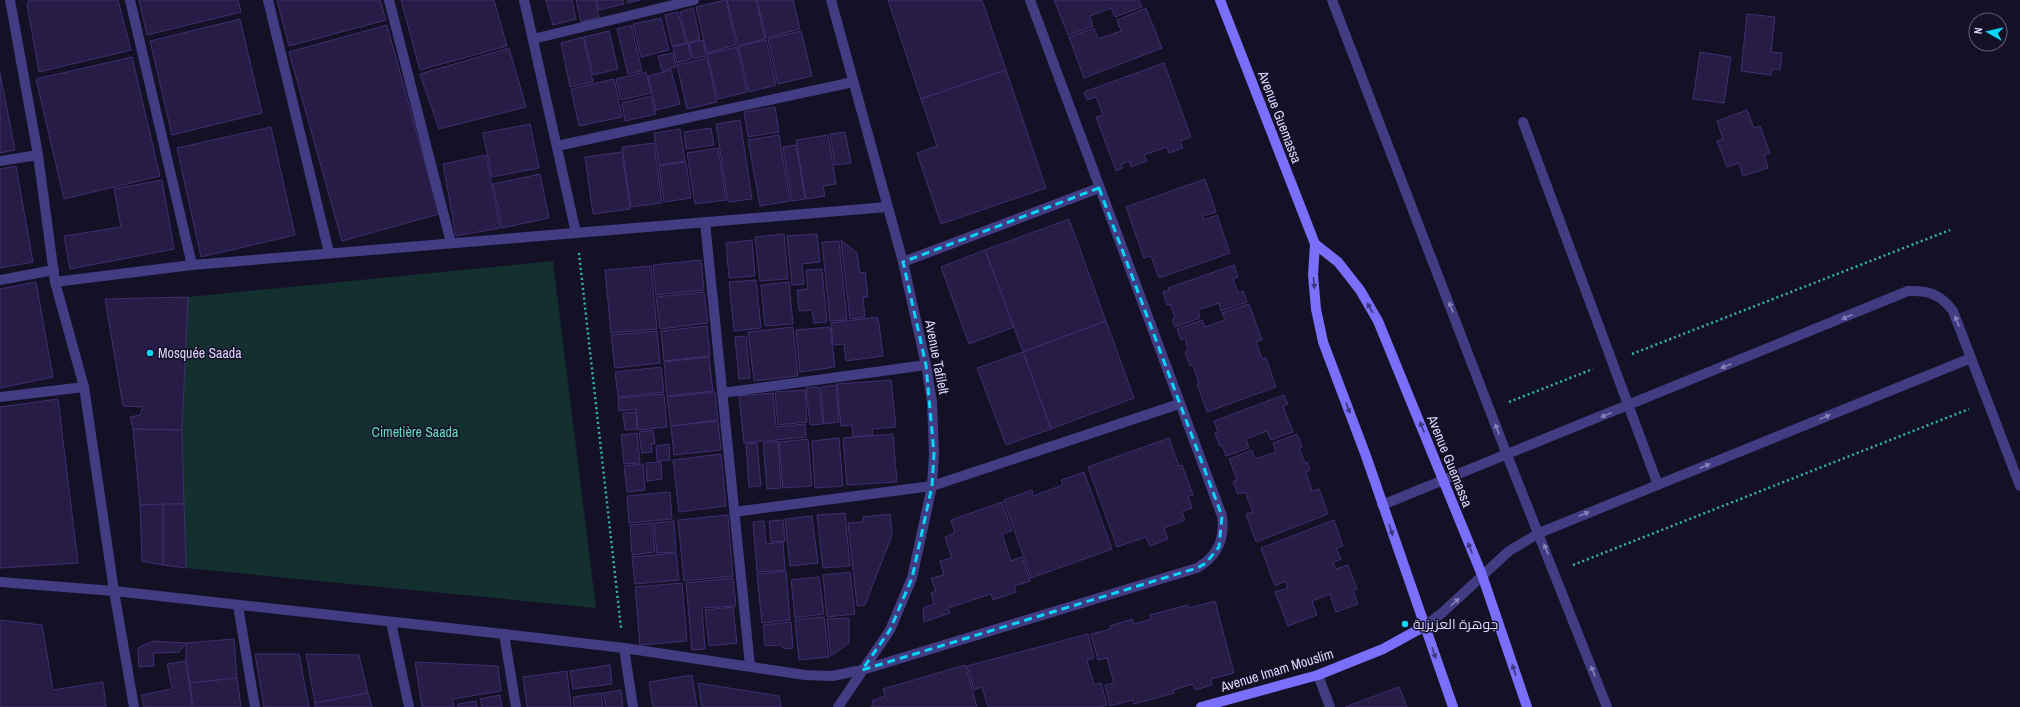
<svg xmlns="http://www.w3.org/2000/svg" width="2020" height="707" font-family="'Archivo Narrow',Cairo,sans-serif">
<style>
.green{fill:#132f2f}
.building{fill:#261c46;stroke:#3f2f71}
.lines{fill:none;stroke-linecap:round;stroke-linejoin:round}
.path{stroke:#33b4b2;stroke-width:2.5;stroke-dasharray:2 3;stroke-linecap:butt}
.street{stroke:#423c83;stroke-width:10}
.secondary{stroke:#796ffa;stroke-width:10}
.oneway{fill:#3c367a}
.oneway2{fill:#8781ba}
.marked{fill:none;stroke:#08d5f7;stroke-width:3;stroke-dasharray:8 5;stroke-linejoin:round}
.poi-dot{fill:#08d5f7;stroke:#141025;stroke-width:1.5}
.labels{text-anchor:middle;stroke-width:3;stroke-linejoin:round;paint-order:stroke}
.street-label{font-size:14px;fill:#dcd5fe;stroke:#141025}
.poi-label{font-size:14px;fill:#dcd5fe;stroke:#141025;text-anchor:start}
.park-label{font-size:14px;fill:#63dcc3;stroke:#141025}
</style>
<rect width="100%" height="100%" fill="#141025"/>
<polygon class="green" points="553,261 596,608 186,568 182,430 188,297"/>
<g class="building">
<polygon points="29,0 118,0 131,50 39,72 27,4"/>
<polygon points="139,0 238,0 241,12 147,35"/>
<polygon points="277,0 380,0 386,20 289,46"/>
<polygon points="401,0 494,0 507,46 420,70"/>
<polygon points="546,0 572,0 576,19 553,25"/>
<polygon points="576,0 595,0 599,17 581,22"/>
<polygon points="596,0 623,0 624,4 599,10"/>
<polygon points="627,0 640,0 628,3"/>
<polygon points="726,0 736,45 707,53 696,7"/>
<polygon points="727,0 756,0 765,39 738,46"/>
<polygon points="757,0 793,0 800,29 766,38"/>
<polygon points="888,0 982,0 1006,70 921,99"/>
<polygon points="1054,0 1139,0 1142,7 1115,17 1111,8 1090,16 1093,26 1068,35"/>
<polygon points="693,8 700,39 687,43 680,12"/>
<polygon points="1146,8 1162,48 1084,78 1069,37 1094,28 1098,39 1121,31 1117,20"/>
<polygon points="678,12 686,43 672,46 665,15"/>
<polygon points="1747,14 1775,17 1771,52 1782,53 1780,70 1772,69 1771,75 1741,71"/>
<polygon points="661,18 669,50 641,57 633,24"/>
<polygon points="240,19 262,113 172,135 150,41"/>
<polygon points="387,25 439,214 342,241 289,52"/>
<polygon points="631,25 642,71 628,74 617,29"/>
<polygon points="609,31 618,69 593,75 584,37"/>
<polygon points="801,31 812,76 778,84 768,39"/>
<polygon points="583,37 593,82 570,87 561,43"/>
<polygon points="703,40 706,56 693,59 689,43"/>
<polygon points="766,40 776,85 749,92 738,46"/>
<polygon points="688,43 691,59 677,63 673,47"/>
<polygon points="737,47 747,92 718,99 707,54"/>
<polygon points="509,48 526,107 439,129 420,74"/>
<polygon points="1700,52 1731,57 1724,103 1693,99"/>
<polygon points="673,53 676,67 662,71 658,56"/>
<polygon points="132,57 160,176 64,199 36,79"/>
<polygon points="707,58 717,102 687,109 677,65"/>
<polygon points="1164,63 1191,137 1180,141 1183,148 1169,153 1167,147 1144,155 1147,161 1131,167 1129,161 1121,164 1123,168 1116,171 1096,117 1103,115 1096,97 1087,100 1084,92"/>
<polygon points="671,70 680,104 656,110 648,76"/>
<polygon points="1006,70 1046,188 941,224 917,153 937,146 921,99"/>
<polygon points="646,72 651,93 621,100 616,79"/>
<polygon points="0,73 15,150 0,153"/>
<polygon points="614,79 622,117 579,126 571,89"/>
<polygon points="651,96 656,114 625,121 622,103"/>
<polygon points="775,107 779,132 748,137 744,112"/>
<polygon points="1747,110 1754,128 1760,126 1770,153 1764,155 1768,168 1743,176 1739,163 1727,167 1717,141 1723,139 1717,121"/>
<polygon points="740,120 752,199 728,202 716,124"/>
<polygon points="530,124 539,168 492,177 483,133"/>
<polygon points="271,127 295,235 201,257 177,148"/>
<polygon points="711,128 714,145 686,149 684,132"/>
<polygon points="680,129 685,161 659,165 654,133"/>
<polygon points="845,132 851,163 835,165 830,134"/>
<polygon points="779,135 790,201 760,206 748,140"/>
<polygon points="828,135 836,184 823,186 825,196 806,199 796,140"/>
<polygon points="654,143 662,203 631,207 622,147"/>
<polygon points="796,145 805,199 792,201 783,147"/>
<polygon points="718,148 726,200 695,204 687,153"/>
<polygon points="622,152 630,209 593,214 585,157"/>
<polygon points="486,155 500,228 456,236 443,164"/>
<polygon points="686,162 691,198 664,202 659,166"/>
<polygon points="16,166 33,262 0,268 0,169"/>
<polygon points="540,174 549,218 502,228 493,184"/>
<polygon points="1205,179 1216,212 1203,216 1204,220 1217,215 1230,253 1159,278 1151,256 1144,258 1126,207"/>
<polygon points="162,180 174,249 70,269 64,236 121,227 114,189"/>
<polygon points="1069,219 1106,321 1023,352 985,250"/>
<polygon points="784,234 788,279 760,281 755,237"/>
<polygon points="817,234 820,262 802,264 804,284 792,285 787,236"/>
<polygon points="752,240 755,276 729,278 726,243"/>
<polygon points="841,240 857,253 860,273 865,272 868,297 863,297 865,317 850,319"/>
<polygon points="839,241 847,320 830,321 822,242"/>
<polygon points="985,250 1014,327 969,344 941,267"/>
<polygon points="701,260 704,290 656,295 653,265"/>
<polygon points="1234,265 1238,277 1233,279 1238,293 1243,291 1247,302 1221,311 1219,303 1198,310 1200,318 1175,327 1172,319 1175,318 1170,304 1167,305 1163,292 1169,290 1168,288"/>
<polygon points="651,266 657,329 611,333 605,270"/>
<polygon points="822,269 827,322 814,323 812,310 799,311 797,290 808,289 806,270"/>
<polygon points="756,280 761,328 734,331 729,282"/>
<polygon points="36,282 53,377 0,388 0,289"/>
<polygon points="789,282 793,324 765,326 761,285"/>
<polygon points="704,292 708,323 660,329 656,297"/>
<polygon points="188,297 182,430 133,429 130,417 140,415 143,407 123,406 105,299"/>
<polygon points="1249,304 1262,340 1256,342 1262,359 1266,358 1276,387 1207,412 1197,384 1199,383 1193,365 1190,366 1185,352 1188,350 1185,338 1181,340 1177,329 1202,320 1205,327 1225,320 1222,313"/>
<polygon points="878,317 883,356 846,361 844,344 833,345 831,323"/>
<polygon points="1106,321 1134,398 1051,429 1023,352"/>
<polygon points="707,326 710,356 664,361 661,331"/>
<polygon points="793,327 798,376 754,381 748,332"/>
<polygon points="830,327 835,367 800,372 796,330"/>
<polygon points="657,331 660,363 615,368 611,335"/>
<polygon points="746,336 750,378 739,379 735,337"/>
<polygon points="1023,352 1051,429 1006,445 977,368"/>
<polygon points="709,357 713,391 667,396 664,362"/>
<polygon points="661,367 664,392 618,397 615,372"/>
<polygon points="891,380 896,427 872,429 873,435 853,437 852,425 841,426 837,384"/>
<polygon points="836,385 839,422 824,424 821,387"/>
<polygon points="819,387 823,424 810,425 806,388"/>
<polygon points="805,390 807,422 778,425 775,392"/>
<polygon points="715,392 718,420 671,426 667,397"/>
<polygon points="773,393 776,427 805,424 806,437 744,443 739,396"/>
<polygon points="664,394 667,427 638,430 636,409 619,411 618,398"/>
<polygon points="1284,395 1288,404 1283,406 1293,432 1271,440 1267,431 1246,439 1249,448 1226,456 1222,445 1220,446 1215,433 1218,432 1214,421"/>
<polygon points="58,399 78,563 0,568 0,407"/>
<polygon points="636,412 637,429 625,430 623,413"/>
<polygon points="718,421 721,450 674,455 671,426"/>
<polygon points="133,429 182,430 184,504 140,505"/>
<polygon points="653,430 655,444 651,444 652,452 642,453 639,432"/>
<polygon points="637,433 640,463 624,464 621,435"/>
<polygon points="893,434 897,482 847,485 843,438"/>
<polygon points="1297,434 1302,447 1299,448 1305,463 1307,462 1310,470 1306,472 1312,491 1319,489 1328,514 1256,542 1246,514 1253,512 1245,492 1238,494 1233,482 1237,480 1229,459 1252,450 1255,459 1276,452 1273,443"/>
<polygon points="839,438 843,486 815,488 812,441"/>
<polygon points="1169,438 1179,466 1182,465 1193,495 1188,496 1192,508 1182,512 1185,520 1164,528 1168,539 1150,546 1146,537 1117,547 1088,467"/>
<polygon points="808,439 812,486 783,488 779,442"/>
<polygon points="778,441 781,488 767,489 763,443"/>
<polygon points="757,443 761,486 749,487 746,444"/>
<polygon points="669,444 670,460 657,461 656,446"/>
<polygon points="721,454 726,506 679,512 673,460"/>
<polygon points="661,462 662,479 647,481 646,463"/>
<polygon points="643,464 645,490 627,492 624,466"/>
<polygon points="1084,472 1112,549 1031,578 1004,500 1032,490 1033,496 1063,485 1061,480"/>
<polygon points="670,492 672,519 629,523 627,496"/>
<polygon points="1002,502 1012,531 1002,534 1011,561 1022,557 1030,581 1014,586 1016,592 993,600 991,594 948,608 950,613 924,622 923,608 934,604 931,593 936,591 931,578 944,575 940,561 952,558 945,537 955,533 951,520"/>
<polygon points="163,504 184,504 186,568 163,565"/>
<polygon points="163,504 163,565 142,561 140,505"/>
<polygon points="845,513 850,566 823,568 817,515"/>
<polygon points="890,514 892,535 865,605 857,606 848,523 863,522 863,517"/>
<polygon points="728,515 733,576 684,581 678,520"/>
<polygon points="812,516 818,563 790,566 785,519"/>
<polygon points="783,520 785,541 771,542 769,521"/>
<polygon points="1334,520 1343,546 1336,548 1341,559 1333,563 1336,569 1348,565 1357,589 1353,590 1358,604 1336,612 1330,594 1312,601 1317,615 1288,626 1275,592 1288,588 1285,581 1275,586 1261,548"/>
<polygon points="674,521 676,552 657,553 654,523"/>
<polygon points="764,521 766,544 783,542 785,570 757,572 753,522"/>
<polygon points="652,523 655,552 632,555 630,525"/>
<polygon points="676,553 679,580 635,584 632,557"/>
<polygon points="786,571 790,620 762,623 757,574"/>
<polygon points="850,572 855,614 827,617 823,575"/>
<polygon points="819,577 824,614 795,618 791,580"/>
<polygon points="733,578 736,606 702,608 705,649 692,650 686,583"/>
<polygon points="682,583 687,641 640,645 635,587"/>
<polygon points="1215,601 1234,673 1211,679 1212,685 1195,690 1193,684 1173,690 1174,693 1134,704 1133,700 1110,706 1105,685 1114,683 1107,658 1098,660 1091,634 1111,629 1110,626 1132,619 1134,624 1151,619 1150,615 1188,605 1189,608"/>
<polygon points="733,607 737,643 709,646 705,610"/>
<polygon points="824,617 829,657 799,660 795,620"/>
<polygon points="849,618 849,643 831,656 827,619"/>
<polygon points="0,620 42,625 53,690 103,682 106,707 0,707"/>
<polygon points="791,622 793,648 785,649 780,645 765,646 763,625"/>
<polygon points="1088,634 1094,658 1087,660 1094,685 1101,683 1107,705 1101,707 988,707 982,687 974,690 967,666"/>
<polygon points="234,639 237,678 190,683 186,661 186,643"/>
<polygon points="153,641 186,643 179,652 153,653 154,666 139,667 138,648"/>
<polygon points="255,654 299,654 309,707 264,707"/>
<polygon points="306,654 359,655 368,693 315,703"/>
<polygon points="186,661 192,707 144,707 141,695 172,689 167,664"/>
<polygon points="415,662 498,666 501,691 453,699 454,707 422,707"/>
<polygon points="610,665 612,684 573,689 570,671"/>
<polygon points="965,665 977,707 870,707 874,706 872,701 885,696 883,689"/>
<polygon points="567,671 571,707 527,707 523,677"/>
<polygon points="692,675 697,707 653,707 649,682"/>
<polygon points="237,678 241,707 193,707 190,683"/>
<polygon points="698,683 779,696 781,707 702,707"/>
<polygon points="1399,687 1407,707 1345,707"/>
<polygon points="621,690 623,707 606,707 603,693"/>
<polygon points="368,693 372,707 315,707 315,703"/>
<polygon points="601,693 603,707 574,707 573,697"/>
<polygon points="500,695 502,707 482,707 480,699"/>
<polygon points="476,701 477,707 458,707 458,704"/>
</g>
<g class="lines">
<g class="path">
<polyline points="579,253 621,628"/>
<polyline points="1632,354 1950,230"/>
<polyline points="1509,402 1593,369"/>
<polyline points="1573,565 1969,409"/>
</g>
<g class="street">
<polyline points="10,0 38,155 55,282 84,387 114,591 134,707"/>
<polyline points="130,0 192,265"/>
<polyline points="268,0 329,253"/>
<polyline points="389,0 451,243"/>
<polyline points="524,0 576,233"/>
<polyline points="831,0 903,262 926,365 932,402 934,454 932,486 912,578 890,630 838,707"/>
<polyline points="1332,0 1507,455 1607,707"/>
<polyline points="533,39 694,0"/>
<polyline points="1523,122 1658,485"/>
<polyline points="557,146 853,82"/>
<polyline points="0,161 38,155"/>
<polyline points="705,222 750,666"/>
<polyline points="903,262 1099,188"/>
<polyline points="0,280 54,270"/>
<polyline points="55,282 192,265 887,207"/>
<polyline points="722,393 926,365"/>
<polyline points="0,397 84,387"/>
<path d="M1382,505L1908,291C1929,290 1941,295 1953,311L2020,486"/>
<polyline points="734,512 932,486 1179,404"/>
<path d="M0,582L114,591L504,634L624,648L805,675L832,676L862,670L1197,568C1218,556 1225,539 1222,516L1030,0"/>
<polyline points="238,606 255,707"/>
<polyline points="391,622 409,707"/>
<polyline points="1425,626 1442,613 1509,551 1539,533 1971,358"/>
<polyline points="504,634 516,707"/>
<polyline points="624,648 633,707"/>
<polyline points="1318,675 1330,707"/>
</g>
<g class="secondary">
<polyline points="1220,0 1315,244 1313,275 1316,309 1323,342 1366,456 1453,707"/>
<polyline points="1315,244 1338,262 1360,290 1378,321 1482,575 1527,707"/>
<polyline points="1201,707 1318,675 1383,649 1425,626"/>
</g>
</g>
<defs><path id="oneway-solid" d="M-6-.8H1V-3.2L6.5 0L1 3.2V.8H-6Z"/></defs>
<g class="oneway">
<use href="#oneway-solid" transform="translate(1314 283) rotate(85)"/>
<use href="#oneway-solid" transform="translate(1370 308) rotate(-120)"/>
<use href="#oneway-solid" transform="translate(1348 408) rotate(70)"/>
<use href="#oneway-solid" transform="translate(1422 427) rotate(-113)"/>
<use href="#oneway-solid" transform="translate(1391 530) rotate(71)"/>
<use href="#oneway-solid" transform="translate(1470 548) rotate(-112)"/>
<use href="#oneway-solid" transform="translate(1434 653) rotate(71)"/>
<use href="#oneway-solid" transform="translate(1514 670) rotate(-109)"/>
</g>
<g class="oneway2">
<use href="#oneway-solid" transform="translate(1451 307) rotate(-111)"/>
<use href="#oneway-solid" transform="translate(1847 317) rotate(158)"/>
<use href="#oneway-solid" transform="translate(1957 321) rotate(-111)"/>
<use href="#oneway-solid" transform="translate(1726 366) rotate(158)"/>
<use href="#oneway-solid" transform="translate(1606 415) rotate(158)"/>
<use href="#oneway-solid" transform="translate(1825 417) rotate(-22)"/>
<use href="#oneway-solid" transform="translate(1497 429) rotate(-111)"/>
<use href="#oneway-solid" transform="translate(1705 466) rotate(-22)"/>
<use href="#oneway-solid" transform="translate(1584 514) rotate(-22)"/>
<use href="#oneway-solid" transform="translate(1546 549) rotate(-111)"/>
<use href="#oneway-solid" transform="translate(1455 602) rotate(-42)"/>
<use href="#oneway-solid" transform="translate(1593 671) rotate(-111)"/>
</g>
<path class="marked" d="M1099,188L1222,516L1219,547L1206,563L1197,568L862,670L890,630L912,578L932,486L934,454L926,365L903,262Z"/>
<g class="poi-dot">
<circle cx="150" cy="353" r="4"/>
<circle cx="1405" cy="624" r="4"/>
</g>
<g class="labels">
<g class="street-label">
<text transform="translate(1280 117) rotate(69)" y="5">Avenue Guemassa</text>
<text transform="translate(937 357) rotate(79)" y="5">Avenue Tafilelt</text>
<text transform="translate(1450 461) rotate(68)" y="5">Avenue Guemassa</text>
<text transform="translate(1277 670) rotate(-17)" y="5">Avenue Imam Mouslim</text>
</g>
<g class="poi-label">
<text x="158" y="358">Mosquée Saada</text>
<text x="1413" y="629">جوهرة العزيزية</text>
</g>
<g class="park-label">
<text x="415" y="437">Cimetière Saada</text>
</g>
</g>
<g transform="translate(1988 32) rotate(278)"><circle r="19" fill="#141025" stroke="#645f7c"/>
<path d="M0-3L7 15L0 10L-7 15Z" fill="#08d5f7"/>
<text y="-6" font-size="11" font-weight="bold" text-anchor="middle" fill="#dcd5fe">N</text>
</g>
</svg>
